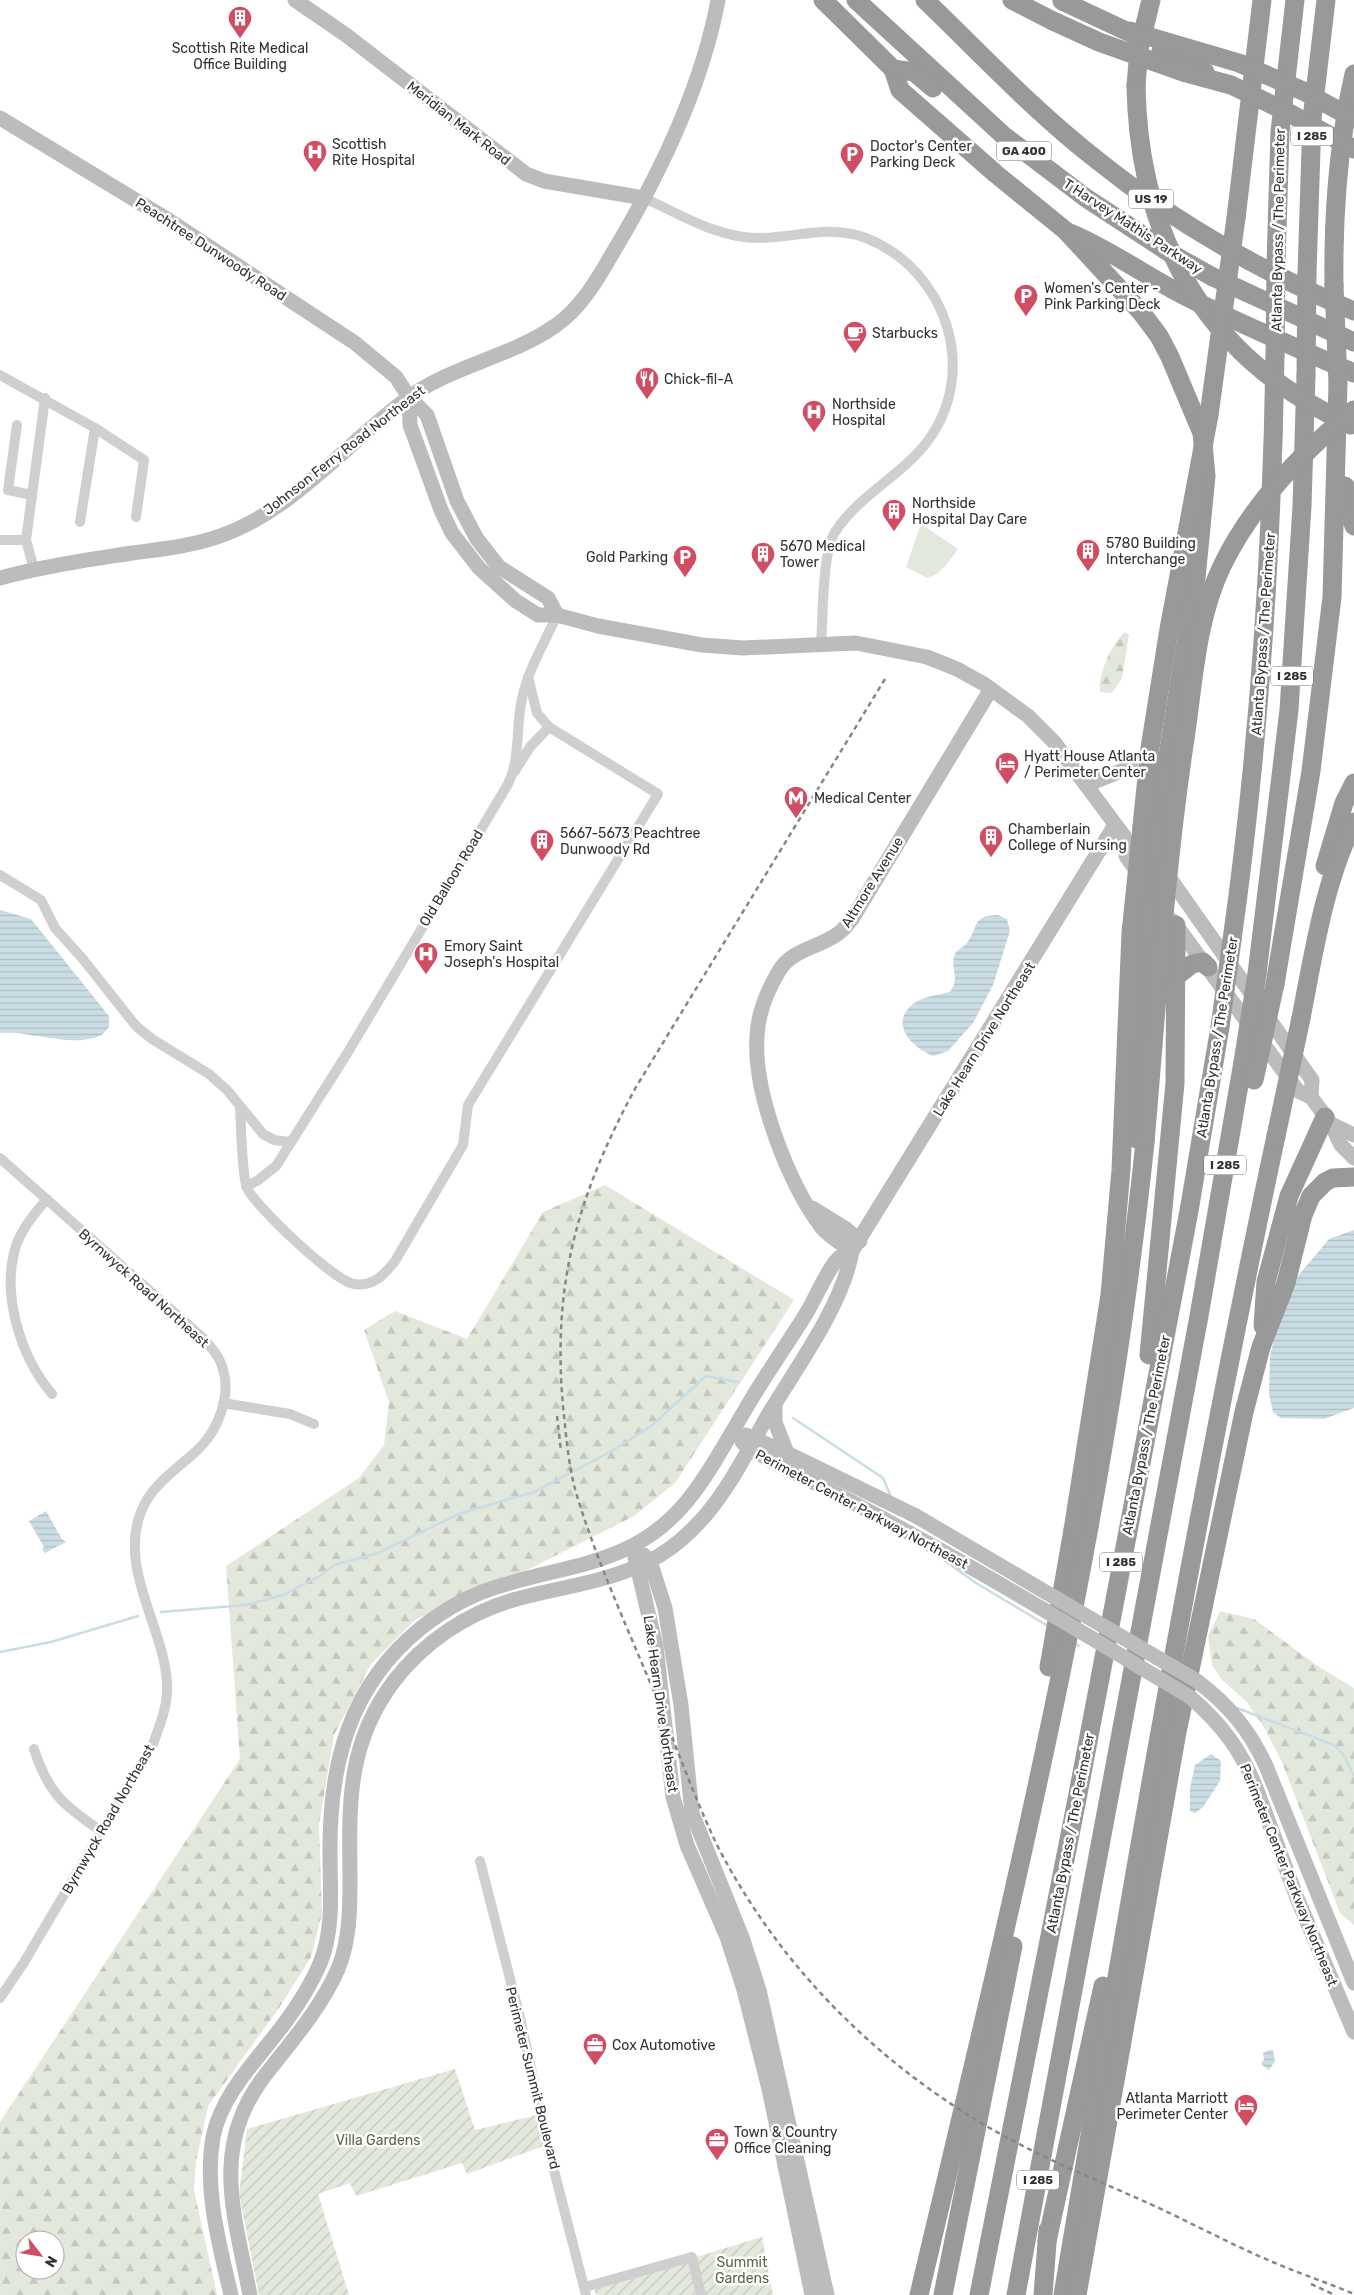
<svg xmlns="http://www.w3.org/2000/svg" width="1354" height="2295" font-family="Rubik,sans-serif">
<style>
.forest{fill:url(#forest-firs);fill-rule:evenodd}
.park{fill:#e3e8dd}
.garden{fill:url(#garden-furrows)}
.water{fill:url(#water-rules)}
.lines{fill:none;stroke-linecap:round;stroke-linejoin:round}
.stream{stroke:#cadde4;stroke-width:2.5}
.street{stroke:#cfcfcf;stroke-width:10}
.secondary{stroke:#bcbcbc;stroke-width:15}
.highway{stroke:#999;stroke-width:19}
.rail{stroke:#878787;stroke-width:2.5;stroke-dasharray:5 4;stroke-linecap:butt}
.secondary-bridge{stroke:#bcbcbc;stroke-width:15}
.highway-bridge{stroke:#999;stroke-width:19}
.labels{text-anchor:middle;stroke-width:5;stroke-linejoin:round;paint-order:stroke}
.shield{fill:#fff;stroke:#707070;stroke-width:1}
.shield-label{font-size:12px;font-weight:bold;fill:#323232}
.poi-label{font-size:14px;fill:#323232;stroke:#fff;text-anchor:start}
.street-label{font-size:14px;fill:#323232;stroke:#fff}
.park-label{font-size:14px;fill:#596944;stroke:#fff}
</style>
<defs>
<pattern id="forest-firs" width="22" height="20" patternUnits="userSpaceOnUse" patternTransform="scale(1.25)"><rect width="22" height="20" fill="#e3e8dd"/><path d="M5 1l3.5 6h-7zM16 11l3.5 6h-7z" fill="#c3c7be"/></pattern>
<pattern id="garden-furrows" width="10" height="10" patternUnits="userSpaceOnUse" patternTransform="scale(1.25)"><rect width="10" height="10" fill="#e3e8dd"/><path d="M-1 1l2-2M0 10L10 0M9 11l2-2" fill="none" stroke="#c3c7be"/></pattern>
<pattern id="water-rules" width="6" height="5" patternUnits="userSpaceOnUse" patternTransform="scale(1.25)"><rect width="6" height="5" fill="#cadde4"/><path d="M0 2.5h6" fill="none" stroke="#aebec4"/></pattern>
</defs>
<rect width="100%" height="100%" fill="#fff"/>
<g class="forest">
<path d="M1125,632L1129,635L1122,678L1112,693L1100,692C1097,676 1112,643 1125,632Z"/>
<path d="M605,1185L794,1300L675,1483L634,1516L531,1568L415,1620L371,1664L334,1735L319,1825L322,1914L311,1957L279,2008L208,2106L196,2161L194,2190L217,2295H0V2122L240,1759L226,1566L359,1478L384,1445L389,1402L364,1330L395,1311L467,1339L543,1212ZM25,2240H55V2270H25Z"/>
<polygon points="1220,1611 1254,1619 1316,1665 1354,1688 1354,1925 1340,1913 1282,1762 1265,1729 1247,1702 1222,1680 1212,1665 1208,1636"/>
</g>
<path class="park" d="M921,524L958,549C950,560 941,575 927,578L906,567Z"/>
<g class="garden">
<polygon points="455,2069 475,2130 542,2114 549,2144 467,2174 462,2163 356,2196 350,2183 318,2194 349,2295 259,2295 239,2194 247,2129"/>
<polygon points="762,2237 773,2295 596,2295 594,2288"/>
</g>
<g class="water">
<path d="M0,910L31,919L109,1016V1027L102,1035C71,1049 32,1030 0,1033Z"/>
<path d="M998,915L1007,919L1010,931L993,985L973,1023L948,1051L933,1056C913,1048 888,1024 913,1004C924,996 937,995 950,992C961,977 949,968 955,954C957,949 963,948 966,944C980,927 970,916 998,915Z"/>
<polygon points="1354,1230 1354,1408 1324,1419 1281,1418 1273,1412 1269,1394 1270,1356 1275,1335 1298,1276 1329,1239"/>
<polygon points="46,1511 62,1539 66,1542 45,1553 42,1549 44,1547 29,1521"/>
<polygon points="1211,1754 1221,1761 1220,1781 1203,1807 1195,1813 1190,1811 1190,1788 1195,1765"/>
<polygon points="1270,2050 1273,2050 1275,2061 1269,2070 1261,2064 1264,2059 1263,2053"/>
</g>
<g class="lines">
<g class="stream">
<polyline points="793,1418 883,1478 891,1497"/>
<polyline points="945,1561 976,1583 1048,1626"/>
<polyline points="161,1612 246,1605 283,1595 322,1575 334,1565 378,1553 461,1513 534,1492 612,1451 651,1426 706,1376 738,1382"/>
<polyline points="1074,1642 1079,1646"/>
<polyline points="0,1652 51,1642 138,1616"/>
<polyline points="1237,1708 1334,1745 1344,1755 1354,1776"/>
</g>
<g class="street">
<path d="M644,198C680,214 717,238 758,238C795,238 829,224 866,238C947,270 980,372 927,442C901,476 858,496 835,532C822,554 823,617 821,644"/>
<polyline points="0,375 95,428 144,460 136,517"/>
<polyline points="17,425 8,490 32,495"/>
<polyline points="80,522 95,428"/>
<polyline points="0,540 26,540"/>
<polyline points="34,569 26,540 45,398"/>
<polyline points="515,771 530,747 549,727"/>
<polyline points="0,875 41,900 55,928 82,958 136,1026 152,1039 209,1074 227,1090 263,1134 274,1140 290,1142"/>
<path d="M240,1108C241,1123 242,1177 247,1188C255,1206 334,1281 354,1284C373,1287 384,1275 395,1261L463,1145L468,1105L658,794L549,727L537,713L528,677"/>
<path d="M0,1158L203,1338C208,1344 215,1351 219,1359C235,1391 219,1432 193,1454C173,1472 151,1486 141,1512C117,1572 170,1635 167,1693C166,1711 159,1727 153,1744L23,1964L0,1998"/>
<path d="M246,1186L257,1181L276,1166L348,1052L508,784C520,760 516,730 521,704C526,673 544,644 557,615"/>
<path d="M47,1199C35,1213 24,1226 17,1243C0,1292 20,1356 52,1394"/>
<polyline points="223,1403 290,1414 314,1424"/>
<path d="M34,1749C48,1793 64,1806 101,1831"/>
<polyline points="480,1861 521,2022 547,2143 586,2295"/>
<polyline points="585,2287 692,2257 701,2295"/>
</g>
<g class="secondary">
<polyline points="295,0 346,35 526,174 544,181 644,198"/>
<polyline points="0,118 170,221 355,343 396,377 409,397 427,415 457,501 477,539 499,567 548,598 557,615"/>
<polyline points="409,397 410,425 441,510 452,533 479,568 516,601 538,615 557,615 598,626 702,645 743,648 856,643 927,657 957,669 984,684 1028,716 1054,742 1124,836 1126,856 1140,876"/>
<path d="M0,578C44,566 88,560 132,553C162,549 192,546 220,536C292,511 344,446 404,401C449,366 509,358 555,326C585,305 600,274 618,244C663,168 702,86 718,0"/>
<polyline points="1086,785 1131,767"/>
<polyline points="1164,870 1312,1080 1311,1097"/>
<polyline points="1173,921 1298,1091 1311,1097 1331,1124 1341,1145 1354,1158"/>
<polyline points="1331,1124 1354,1135"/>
<polyline points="812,1208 846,1229 860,1241"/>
<path d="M852,1251C842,1244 830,1237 822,1228C788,1183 753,1092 757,1036C758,1013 767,991 779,971C792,949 819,948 839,933C844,929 848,924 852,919L991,689"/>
<polyline points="775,1404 775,1422 787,1453"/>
<polyline points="746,1435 787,1453 916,1516"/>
<polyline points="742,1442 749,1448 779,1465"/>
<polyline points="644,1555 650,1561 665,1608 681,1705 692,1813 742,1937 759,1990 827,2295"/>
<polyline points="635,1557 656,1646 673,1797 687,1845 727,1937 744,1990 769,2089 812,2295"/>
<polyline points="1266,1766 1354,1983"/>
<polyline points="1258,1793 1297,1898 1354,2032"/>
<path d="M231,2295C219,2243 204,2190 213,2137C222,2093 258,2059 284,2024C298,2005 312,1983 321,1961C334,1927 330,1891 330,1855C329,1766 348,1687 421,1628C445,1609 474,1593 503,1585C575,1563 636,1564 688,1500C710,1473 727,1440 745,1410C764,1377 786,1346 806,1314C814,1301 830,1264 840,1257C844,1254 848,1253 852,1251"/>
<path d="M250,2295C235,2216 210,2149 263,2078C290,2043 320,2010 338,1969C350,1940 350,1908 350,1877C349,1803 347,1743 394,1681C424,1642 466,1614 513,1600C558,1587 605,1583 647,1562C669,1552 688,1535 704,1517C731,1486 750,1446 771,1410C799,1364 843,1304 852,1251L1115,825"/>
</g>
<g class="highway">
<polyline points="823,0 893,69 900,90 996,174 1066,231 1141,312 1159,336 1170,357 1202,433 1206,476 1196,578 1166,769"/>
<polyline points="856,0 1003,135 1086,198 1170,253 1211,276 1354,342"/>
<path d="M925,0C981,54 1035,112 1097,160C1175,223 1262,272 1354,311"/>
<polyline points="1012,0 1053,21"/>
<polyline points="1161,51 1205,72"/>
<polyline points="893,69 914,72 933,88"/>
<polyline points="1136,86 1139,49 1151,0"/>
<polyline points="1236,218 1262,0"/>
<path d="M1070,233C1111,250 1147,277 1187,297C1241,325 1298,348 1354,373"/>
<polyline points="1276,263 1280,132 1295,0"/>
<polyline points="1307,273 1312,119 1326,0"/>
<path d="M1334,285C1333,214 1338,144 1354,74"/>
<polyline points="1345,486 1345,501 1354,526"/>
<polyline points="1325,866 1344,803 1354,783"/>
<path d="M1232,940C1259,747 1272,552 1275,356"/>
<polyline points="1257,974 1289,710 1302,506 1306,376"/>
<polyline points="1174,978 1192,964 1203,962 1208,967"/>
<polyline points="1275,984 1311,771 1332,597 1338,384"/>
<path d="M1301,1018C1314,952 1324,882 1354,822"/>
<polyline points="1137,1139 1147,931"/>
<polyline points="1263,1326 1266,1282 1289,1196 1325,1117"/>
<polyline points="1149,1355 1175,1083 1176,925"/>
<polyline points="1049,1667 1073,1530"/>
<polyline points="1047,2241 1103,1986"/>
<path d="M919,2295C1009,1914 1105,1532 1145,1142"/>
<polyline points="943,2295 1013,1946"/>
<polyline points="979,2295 1078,1794 1189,1211 1220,1027"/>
<polyline points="1016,2295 1199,1316 1243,1062"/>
<polyline points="1043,2295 1048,2230"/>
<path d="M1063,2295C1128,1908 1194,1520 1276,1136"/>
<polyline points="1077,2295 1177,1732 1244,1412 1261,1347 1286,1283 1303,1215 1311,1196 1325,1182 1333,1178 1354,1177"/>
</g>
<g class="rail">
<path d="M885,679L636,1087C578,1194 552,1283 563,1406C566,1434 568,1462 575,1489C594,1554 623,1618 649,1680C672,1734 691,1790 716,1843C777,1963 872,2059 988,2127C1038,2156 1094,2179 1148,2203C1190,2222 1232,2245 1275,2263C1301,2274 1328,2283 1354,2294"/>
<polyline points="557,1416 561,1451"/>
<polyline points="1311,2284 1335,2295"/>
</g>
<g class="secondary-bridge">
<path d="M779,1465C920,1534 1055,1616 1190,1697C1223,1725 1243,1753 1258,1793"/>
<path d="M916,1516L1197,1681C1229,1705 1250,1731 1266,1766"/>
</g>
<g class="highway-bridge">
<polyline points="1062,1 1139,37"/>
<polyline points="1053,21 1099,42 1183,72 1231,85 1291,114 1354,149"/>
<polyline points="1130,31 1239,63 1303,91 1354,119"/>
<path d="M1136,86C1139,241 1208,360 1351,425"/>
<polyline points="1334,285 1338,384"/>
<polyline points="1275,356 1276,263"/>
<polyline points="1306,376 1307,273"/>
<polyline points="1147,931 1166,769"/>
<polyline points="1220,1027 1232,940"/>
<polyline points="1243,1062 1257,974"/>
<polyline points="1254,1080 1275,984"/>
<polyline points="1276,1136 1301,1018"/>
<path d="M1145,1142C1157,1004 1165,868 1186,732C1194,676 1197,618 1222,566C1252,504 1301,453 1354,410"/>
<polyline points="1073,1530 1110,1295 1121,1170 1131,933 1150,748 1169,629 1209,415 1236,218"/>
</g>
</g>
<defs>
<symbol id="building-pin" viewBox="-11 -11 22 30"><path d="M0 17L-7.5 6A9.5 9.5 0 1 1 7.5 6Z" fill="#d14d64" stroke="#fff"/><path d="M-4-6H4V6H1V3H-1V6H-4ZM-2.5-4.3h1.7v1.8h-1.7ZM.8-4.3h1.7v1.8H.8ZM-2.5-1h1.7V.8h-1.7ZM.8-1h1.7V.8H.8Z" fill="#fff"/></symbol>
<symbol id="hospital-pin" viewBox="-11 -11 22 30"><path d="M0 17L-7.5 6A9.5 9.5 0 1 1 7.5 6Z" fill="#d14d64" stroke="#fff"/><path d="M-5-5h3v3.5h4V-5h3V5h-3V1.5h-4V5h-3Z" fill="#fff"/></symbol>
<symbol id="parking-pin" viewBox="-11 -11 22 30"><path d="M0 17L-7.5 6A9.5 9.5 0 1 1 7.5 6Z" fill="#d14d64" stroke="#fff"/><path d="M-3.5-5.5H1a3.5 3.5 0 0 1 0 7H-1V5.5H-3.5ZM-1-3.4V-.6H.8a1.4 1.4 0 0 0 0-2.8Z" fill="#fff"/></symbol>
<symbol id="cafe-pin" viewBox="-11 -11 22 30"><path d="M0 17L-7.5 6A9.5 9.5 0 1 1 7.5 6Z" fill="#d14d64" stroke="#fff"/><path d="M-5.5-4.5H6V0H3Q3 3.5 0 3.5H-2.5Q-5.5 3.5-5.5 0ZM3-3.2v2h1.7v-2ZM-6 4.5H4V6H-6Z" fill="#fff"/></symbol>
<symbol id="restaurant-pin" viewBox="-11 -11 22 30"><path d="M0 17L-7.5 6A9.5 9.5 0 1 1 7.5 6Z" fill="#d14d64" stroke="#fff"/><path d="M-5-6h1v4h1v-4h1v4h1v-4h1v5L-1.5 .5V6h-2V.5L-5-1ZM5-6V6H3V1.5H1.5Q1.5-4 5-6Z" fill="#fff"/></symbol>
<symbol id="hotel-pin" viewBox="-11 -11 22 30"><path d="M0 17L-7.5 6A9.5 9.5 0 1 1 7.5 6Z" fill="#d14d64" stroke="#fff"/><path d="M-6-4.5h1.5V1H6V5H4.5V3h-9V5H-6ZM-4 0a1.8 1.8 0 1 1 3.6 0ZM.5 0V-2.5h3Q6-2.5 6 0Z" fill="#fff"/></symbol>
<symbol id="metro-pin" viewBox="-11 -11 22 30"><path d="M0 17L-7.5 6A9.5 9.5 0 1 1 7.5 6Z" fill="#d14d64" stroke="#fff"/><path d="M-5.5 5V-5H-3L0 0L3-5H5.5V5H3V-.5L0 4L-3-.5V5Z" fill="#fff"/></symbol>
<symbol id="office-pin" viewBox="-11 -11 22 30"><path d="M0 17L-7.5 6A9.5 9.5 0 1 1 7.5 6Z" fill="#d14d64" stroke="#fff"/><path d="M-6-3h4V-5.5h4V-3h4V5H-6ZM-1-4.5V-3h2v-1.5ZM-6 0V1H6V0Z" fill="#fff"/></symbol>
</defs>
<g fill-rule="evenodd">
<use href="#building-pin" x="226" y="4" width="28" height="38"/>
<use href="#hospital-pin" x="301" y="138" width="28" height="38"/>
<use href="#parking-pin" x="838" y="140" width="28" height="38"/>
<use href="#parking-pin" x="1012" y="282" width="28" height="38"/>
<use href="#cafe-pin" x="841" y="319" width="28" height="38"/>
<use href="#restaurant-pin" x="633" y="365" width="28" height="38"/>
<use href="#hospital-pin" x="800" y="398" width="28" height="38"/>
<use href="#building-pin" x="880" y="497" width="28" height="38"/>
<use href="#building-pin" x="1074" y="537" width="28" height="38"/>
<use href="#building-pin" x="749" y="540" width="28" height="38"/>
<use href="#parking-pin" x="671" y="543" width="28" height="38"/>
<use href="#hotel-pin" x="993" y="750" width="28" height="38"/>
<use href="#metro-pin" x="782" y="784" width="28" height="38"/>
<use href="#building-pin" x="977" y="823" width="28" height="38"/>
<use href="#building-pin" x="528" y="827" width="28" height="38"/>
<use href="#hospital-pin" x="412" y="940" width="28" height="38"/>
<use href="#office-pin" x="581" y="2031" width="28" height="38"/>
<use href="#hotel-pin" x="1232" y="2092" width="28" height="38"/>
<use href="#office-pin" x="703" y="2126" width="28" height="38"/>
</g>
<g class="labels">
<g class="shield">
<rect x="1291" y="126.5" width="42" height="19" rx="4"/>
<rect x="996.5" y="141.5" width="55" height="19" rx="4"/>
<rect x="1128.5" y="189.5" width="45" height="19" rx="4"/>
<rect x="1271" y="666.5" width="42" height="19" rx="4"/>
<rect x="1204" y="1155.5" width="42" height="19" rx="4"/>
<rect x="1100" y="1552.5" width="42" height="19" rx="4"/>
<rect x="1017" y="2170.5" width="42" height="19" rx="4"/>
</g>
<g class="shield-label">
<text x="1312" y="140">I 285</text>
<text x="1024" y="155">GA 400</text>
<text x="1151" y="203">US 19</text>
<text x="1292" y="680">I 285</text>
<text x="1225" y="1169">I 285</text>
<text x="1121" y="1566">I 285</text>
<text x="1038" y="2184">I 285</text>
</g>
<g class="poi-label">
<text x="240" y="53" text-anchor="middle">Scottish Rite Medical<tspan x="240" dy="16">Office Building</tspan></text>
<text x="332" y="149">Scottish<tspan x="332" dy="16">Rite Hospital</tspan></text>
<text x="870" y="151">Doctor's Center<tspan x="870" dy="16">Parking Deck</tspan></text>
<text x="1044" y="293">Women's Center -<tspan x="1044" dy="16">Pink Parking Deck</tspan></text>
<text x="872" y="338">Starbucks</text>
<text x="664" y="384">Chick-fil-A</text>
<text x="832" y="409">Northside<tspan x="832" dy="16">Hospital</tspan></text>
<text x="912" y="508">Northside<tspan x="912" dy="16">Hospital Day Care</tspan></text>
<text x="1106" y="548">5780 Building<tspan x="1106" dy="16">Interchange</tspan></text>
<text x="780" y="551">5670 Medical<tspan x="780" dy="16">Tower</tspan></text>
<text x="668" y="562" text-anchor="end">Gold Parking</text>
<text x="1024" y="761">Hyatt House Atlanta<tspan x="1024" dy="16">/ Perimeter Center</tspan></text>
<text x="814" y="803">Medical Center</text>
<text x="1008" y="834">Chamberlain<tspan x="1008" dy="16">College of Nursing</tspan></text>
<text x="560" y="838">5667-5673 Peachtree<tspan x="560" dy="16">Dunwoody Rd</tspan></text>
<text x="444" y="951">Emory Saint<tspan x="444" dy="16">Joseph's Hospital</tspan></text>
<text x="612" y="2050">Cox Automotive</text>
<text x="1228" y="2103" text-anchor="end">Atlanta Marriott<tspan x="1228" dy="16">Perimeter Center</tspan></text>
<text x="734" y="2137">Town &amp; Country<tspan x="734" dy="16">Office Cleaning</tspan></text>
</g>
<g class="street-label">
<text transform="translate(459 123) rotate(38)" y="5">Meridian Mark Road</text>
<text transform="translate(1133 226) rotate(33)" y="5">T Harvey Mathis Parkway</text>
<text transform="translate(1278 230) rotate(-89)" y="5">Atlanta Bypass / The Perimeter</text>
<text transform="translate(211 249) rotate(33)" y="5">Peachtree Dunwoody Road</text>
<text transform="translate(344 450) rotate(-38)" y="5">Johnson Ferry Road Northeast</text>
<text transform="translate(1263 634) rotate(-86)" y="5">Atlanta Bypass / The Perimeter</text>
<text transform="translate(451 878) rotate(-59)" y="5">Old Balloon Road</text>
<text transform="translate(872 882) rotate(-58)" y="5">Altmore Avenue</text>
<text transform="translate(1217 1037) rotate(-81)" y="5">Atlanta Bypass / The Perimeter</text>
<text transform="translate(984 1039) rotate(-58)" y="5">Lake Hearn Drive Northeast</text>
<text transform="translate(144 1288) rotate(42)" y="5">Byrnwyck Road Northeast</text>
<text transform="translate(1146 1435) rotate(-79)" y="5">Atlanta Bypass / The Perimeter</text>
<text transform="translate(862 1509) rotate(28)" y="5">Perimeter Center Parkway Northeast</text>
<text transform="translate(661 1704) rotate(82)" y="5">Lake Hearn Drive Northeast</text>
<text transform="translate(108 1819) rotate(-60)" y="5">Byrnwyck Road Northeast</text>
<text transform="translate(1070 1833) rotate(-79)" y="5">Atlanta Bypass / The Perimeter</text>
<text transform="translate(1289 1875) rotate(68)" y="5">Perimeter Center Parkway Northeast</text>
<text transform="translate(533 2078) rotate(76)" y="5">Perimeter Summit Boulevard</text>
</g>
<g class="park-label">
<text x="378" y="2145">Villa Gardens</text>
<text x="742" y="2267">Summit<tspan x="742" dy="16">Gardens</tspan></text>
</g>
</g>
<g transform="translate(40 2255) rotate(121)"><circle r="24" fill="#ffffff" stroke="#adadad"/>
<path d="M0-4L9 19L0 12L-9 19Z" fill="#d14d64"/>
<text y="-8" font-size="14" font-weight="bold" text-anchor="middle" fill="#323232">N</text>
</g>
</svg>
